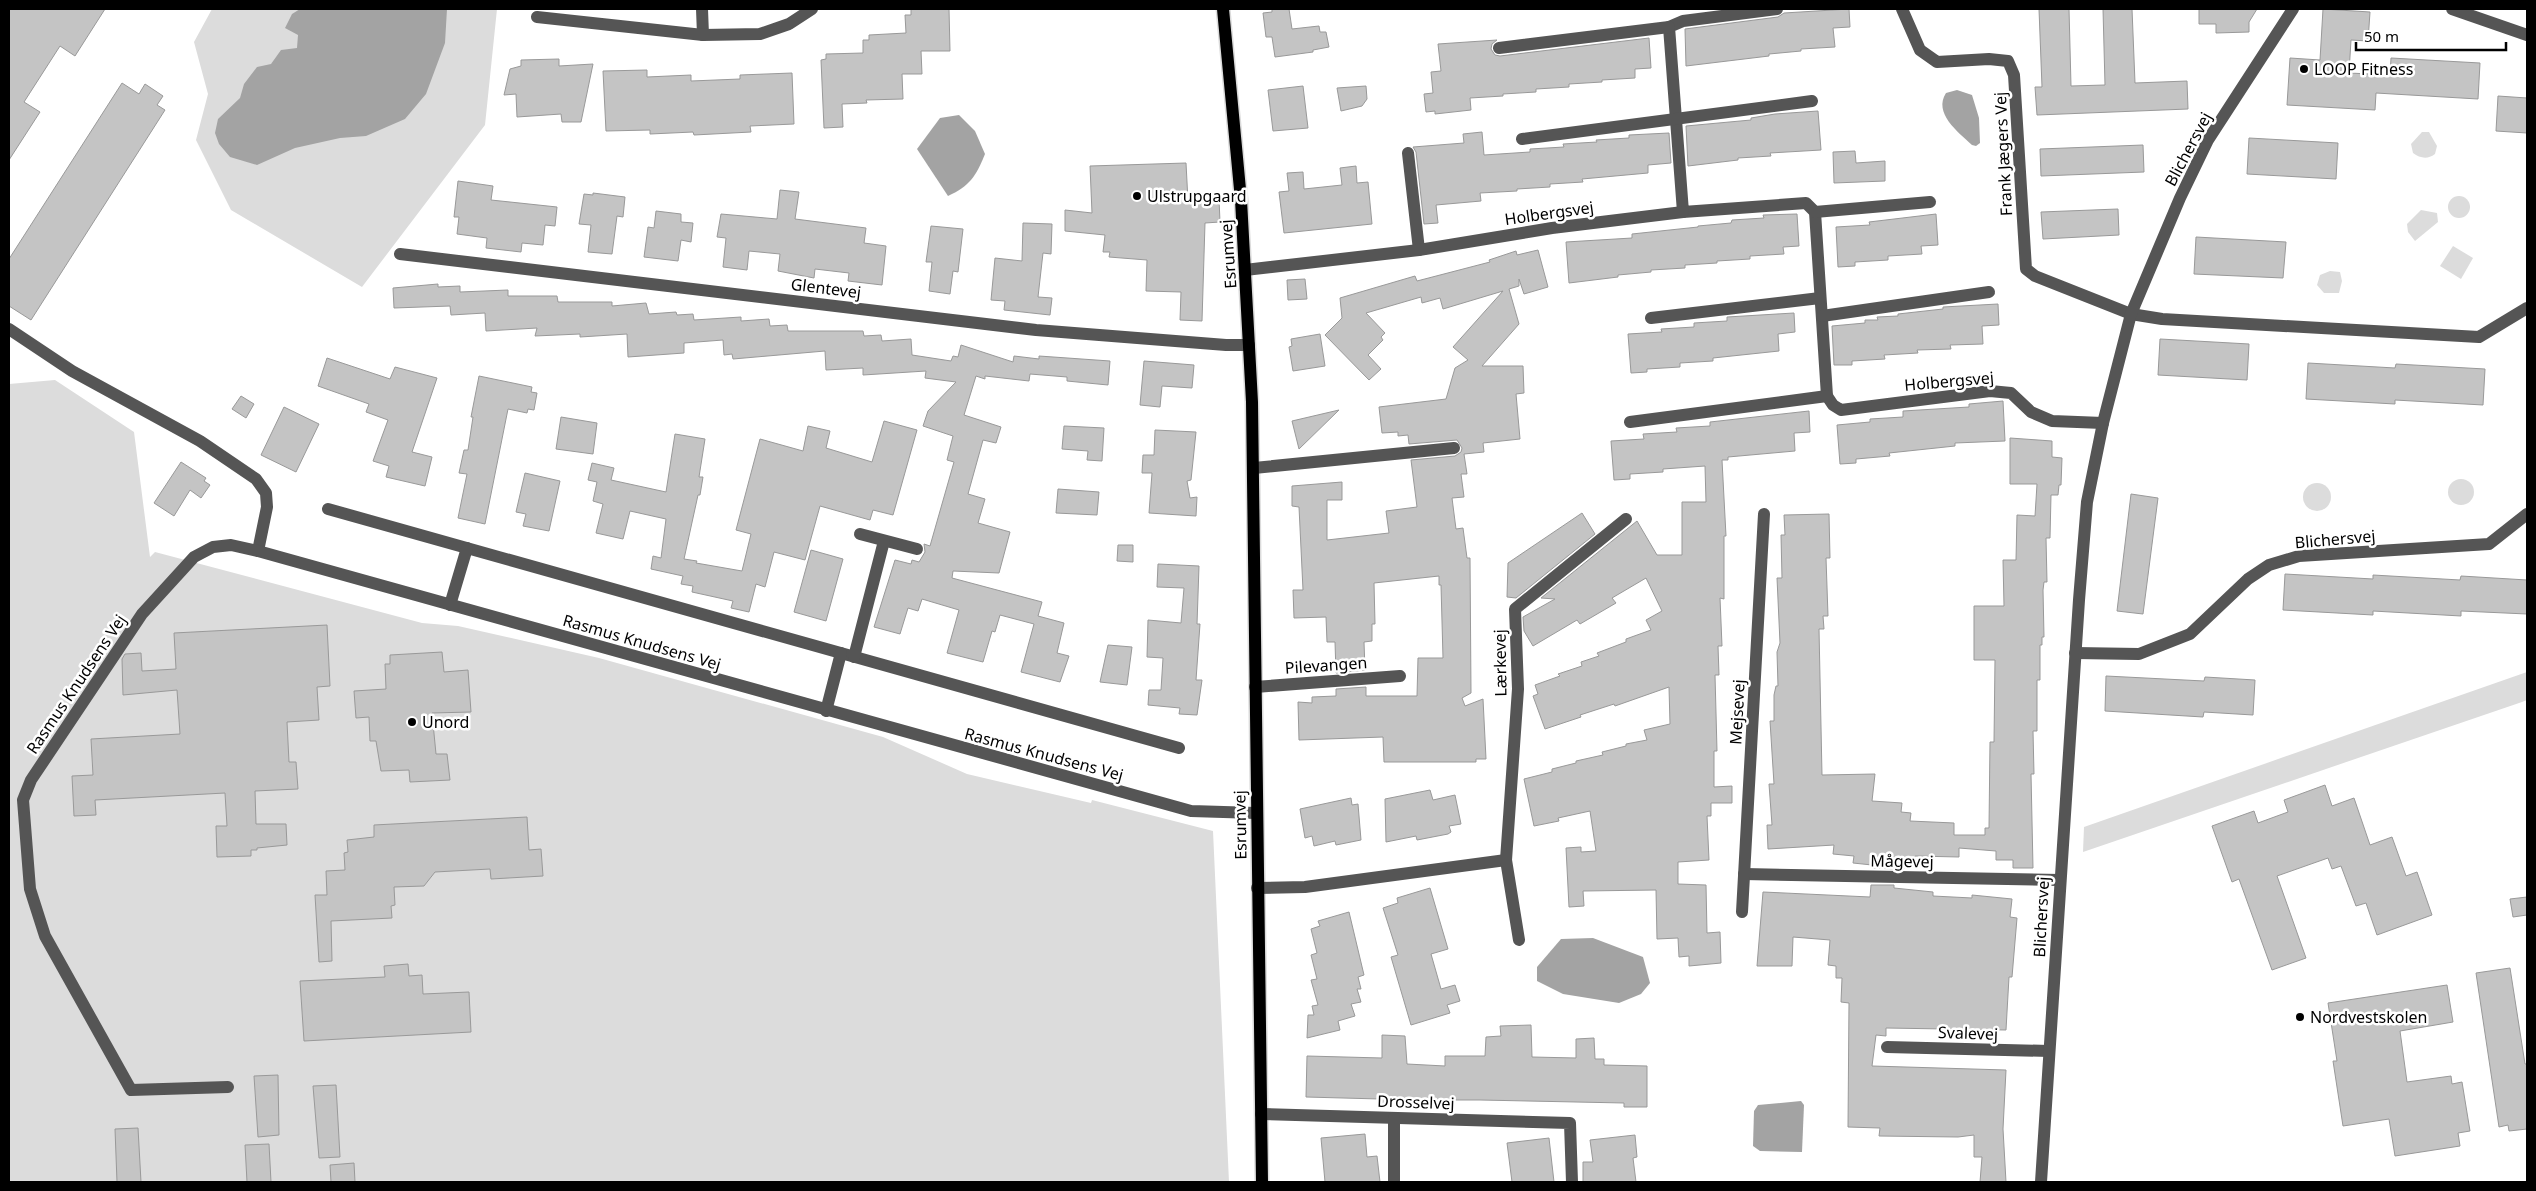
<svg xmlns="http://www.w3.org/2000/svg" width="2536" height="1191" font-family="'Noto Sans',sans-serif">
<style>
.green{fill:#dcdcdc}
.water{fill:#a3a3a3}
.building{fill:#c4c4c4;stroke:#999}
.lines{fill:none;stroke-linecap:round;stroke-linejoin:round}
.major-casing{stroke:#dbdbdb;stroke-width:15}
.minor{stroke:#555;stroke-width:12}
.major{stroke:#000;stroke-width:12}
.poi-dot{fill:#000;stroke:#fff;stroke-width:2}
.labels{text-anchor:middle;stroke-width:5;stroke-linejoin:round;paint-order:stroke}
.poi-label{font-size:16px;fill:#000;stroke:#fff;text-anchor:start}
.street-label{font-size:16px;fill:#000;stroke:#fff}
</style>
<rect width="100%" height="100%" fill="#fff"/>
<g class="green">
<polygon points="212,9 497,9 485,125 362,287 231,210 196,140 208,94 194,42"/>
<path d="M2422,132H2429L2437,146L2435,154C2427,160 2420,158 2413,153L2411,144Z"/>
<circle cx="2459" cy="207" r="11"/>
<polygon points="2421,210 2437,213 2438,222 2415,241 2408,232 2407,224"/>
<polygon points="2453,246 2473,258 2461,279 2440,266"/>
<polygon points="2330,271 2340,272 2342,281 2339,293 2324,293 2317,285 2320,275"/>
<polygon points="55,380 134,432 150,557 155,552 422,623 458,626 599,658 883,737 967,774 1091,803 1092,800 1213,831 1229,1182 9,1182 9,384"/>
<circle cx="2461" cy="492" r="13"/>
<circle cx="2317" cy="497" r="14"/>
<polygon points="2527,672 2527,700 2522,702 2083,852 2084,827"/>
</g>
<g class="water">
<polygon points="300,9 447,9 445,43 426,94 405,119 366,136 340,138 295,148 257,165 230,157 219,144 215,133 218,119 240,98 244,84 257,67 271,64 281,50 297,48 298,35 285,28 292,14"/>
<path d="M1957,90L1972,95L1979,118L1980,143L1976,146L1972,145C1958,132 1933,113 1946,93Z"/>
<path d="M959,115L975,131L985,154C976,176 970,186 948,196L917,149L940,118Z"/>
<polygon points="1593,938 1643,957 1650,983 1641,994 1619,1003 1563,994 1537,981 1537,967 1561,939"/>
<polygon points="1801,1101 1804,1105 1802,1152 1760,1151 1753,1146 1754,1111 1758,1105"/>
</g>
<g class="building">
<polygon points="9,9 105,9 75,56 60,46 24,102 40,112 9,160"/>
<polygon points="911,9 949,9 950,51 921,51 922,74 902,74 903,99 866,100 867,103 842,104 843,127 824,128 821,60 826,59 826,54 863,53 863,40 869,40 869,35 906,33 905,15 911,15"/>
<polygon points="1272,9 1289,9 1292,29 1319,26 1320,32 1326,32 1329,47 1313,50 1313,52 1275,57 1272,37 1266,37 1263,13 1272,12"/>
<polygon points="1849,9 1850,27 1833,28 1835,47 1801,49 1801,51 1769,54 1769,56 1686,66 1685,29 1778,17 1784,13"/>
<polygon points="2039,9 2069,9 2071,86 2105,85 2103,9 2132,9 2135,83 2187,81 2188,109 2037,115 2035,87 2042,87"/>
<polygon points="2199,9 2257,9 2249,22 2249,32 2216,33 2216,24 2199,24"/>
<polygon points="2323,9 2370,12 2368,41 2351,40 2349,73 2390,75 2391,58 2480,63 2478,99 2376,93 2375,110 2287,105 2290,58 2320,60"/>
<polygon points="1649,38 1651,68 1635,69 1635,78 1602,80 1602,82 1569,84 1569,87 1536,89 1536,92 1503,94 1503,96 1470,98 1471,110 1435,114 1435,111 1426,112 1424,94 1433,93 1431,72 1441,71 1438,44 1497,40 1492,44 1491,49 1495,55 1500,56"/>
<polygon points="559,59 559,66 593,64 581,122 562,122 561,114 517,117 516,94 504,95 510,69 521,66 521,60"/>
<polygon points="647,70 647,77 691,75 691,81 740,79 740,75 792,73 794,124 750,126 751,132 694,135 693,132 650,134 650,130 606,131 603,71"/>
<polygon points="122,83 139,94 145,84 163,96 157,105 165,110 31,320 9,306 9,259"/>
<polygon points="1303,86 1308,128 1273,131 1268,90"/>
<polygon points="1366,86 1367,99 1362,106 1341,111 1337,88"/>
<polygon points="2498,96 2527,98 2527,133 2496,131"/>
<polygon points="1818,111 1821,150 1770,153 1771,156 1738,158 1738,160 1688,166 1686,126 1751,120 1751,118 1775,114"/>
<polygon points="1482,132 1484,155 1530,152 1530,149 1564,147 1563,144 1597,142 1596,140 1629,138 1629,135 1669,133 1671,163 1648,165 1648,173 1582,179 1583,182 1550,184 1550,187 1517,189 1517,191 1480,193 1481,201 1436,205 1438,223 1424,224 1416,152 1413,147 1464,143 1463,134"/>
<polygon points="2249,138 2338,143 2336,179 2247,174"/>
<polygon points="2143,145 2144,172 2041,176 2040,149"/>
<polygon points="1855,151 1856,163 1885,161 1885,181 1834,183 1833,152"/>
<polygon points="1186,163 1188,201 1219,199 1220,222 1205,223 1202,321 1180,320 1181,292 1146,291 1147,260 1109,257 1110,252 1103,252 1105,235 1065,231 1065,210 1092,213 1090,166"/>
<polygon points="1356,166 1357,183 1368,182 1372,224 1284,233 1279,192 1289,191 1287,173 1303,172 1304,189 1342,185 1340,168"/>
<polygon points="458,181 493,186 491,200 557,207 555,226 545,225 543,245 522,243 521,252 486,248 487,238 457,234 459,217 454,217"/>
<polygon points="780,190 799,192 795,219 866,228 864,243 886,246 882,285 848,281 849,273 815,269 814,278 778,271 780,254 749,251 747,270 723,267 726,238 717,237 721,214 777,219"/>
<polygon points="593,193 625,197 623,217 617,216 612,254 588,252 591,225 579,224 584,194 593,195"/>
<polygon points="2118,209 2119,235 2043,239 2041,212"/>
<polygon points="656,211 681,214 681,222 693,223 691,242 681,240 678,261 644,257 648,227 654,228"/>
<polygon points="1797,214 1799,246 1783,247 1784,254 1750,256 1750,259 1717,261 1717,263 1685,265 1685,268 1651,270 1651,272 1618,275 1618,277 1569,283 1566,242 1632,238 1632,234 1698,227 1698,226 1731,223 1732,220 1764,218 1763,215"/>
<polygon points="1936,214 1938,245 1921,246 1922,254 1888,256 1888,260 1855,262 1855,266 1838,267 1836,227 1870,225 1869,222"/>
<polygon points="1023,223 1052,224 1051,254 1043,253 1038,297 1052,298 1050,315 1004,310 1005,301 991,300 995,258 1022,261"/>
<polygon points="931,226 963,229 958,272 953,271 950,294 929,291 932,262 926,262"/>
<polygon points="2196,237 2286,242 2283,278 2194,274"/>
<polygon points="1538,250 1548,287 1524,294 1519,279 1519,286 1509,289 1519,324 1482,366 1523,366 1524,393 1516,394 1520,439 1483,443 1484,452 1464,454 1467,474 1461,474 1464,497 1452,498 1456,529 1463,528 1467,558 1470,558 1471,693 1462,698 1465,706 1483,699 1486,759 1476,759 1476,762 1384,762 1383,737 1299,740 1298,702 1312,703 1312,697 1336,696 1336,689 1366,687 1366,696 1417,696 1418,658 1443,658 1441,585 1439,585 1439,576 1374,583 1375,624 1372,624 1372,641 1364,642 1365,670 1336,673 1335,642 1327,642 1326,617 1294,618 1293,590 1303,590 1299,507 1292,506 1292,486 1342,482 1342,500 1327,500 1327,540 1389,533 1386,511 1417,507 1411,460 1455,456 1461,452 1462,448 1457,440 1409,444 1408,435 1398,436 1398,432 1382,433 1379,407 1446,399 1455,368 1468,360 1453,347 1503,291 1443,309 1440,298 1422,303 1421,297 1366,313 1385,333 1381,337 1383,340 1368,355 1381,369 1369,380 1325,335 1342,318 1340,298 1415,276 1417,281 1490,262 1489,260 1516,251 1517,255"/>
<polygon points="1305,279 1307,299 1288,300 1287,280"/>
<polygon points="438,284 438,287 460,286 460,292 508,290 508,296 557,296 558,302 612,302 612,306 646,303 649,314 676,312 677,315 693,314 694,320 741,317 741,321 769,319 770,326 787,325 788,331 863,331 864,336 881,335 882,341 911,339 912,355 951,361 953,356 958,357 961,345 1013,362 1014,356 1039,359 1039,356 1110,361 1108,385 1067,381 1067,377 1030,374 1029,381 985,376 985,379 976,376 964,415 1001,427 996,443 983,440 968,494 985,499 978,523 1010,532 999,573 953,571 952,578 1042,602 1038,616 1064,623 1057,653 1069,656 1060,682 1021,672 1034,624 1000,615 995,632 992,631 983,662 947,653 959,610 922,599 918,611 908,608 900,634 874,627 895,560 911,564 912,560 919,562 925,552 924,544 930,546 954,462 947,460 953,436 923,426 928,411 956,382 925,378 926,371 863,375 863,368 826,370 825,351 733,359 732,354 724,355 723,340 684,343 684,353 628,357 627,334 580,337 580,334 535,336 537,328 486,331 485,313 451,315 450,306 394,308 393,288"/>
<polygon points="1998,304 1999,325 1982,326 1983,344 1950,345 1951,349 1917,350 1918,353 1884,355 1885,359 1852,361 1852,365 1834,365 1832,326 1865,323 1865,320 1878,320 1877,317 1898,316 1898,314 1943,309 1943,307"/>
<polygon points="1794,313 1795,332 1778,334 1779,351 1713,358 1713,361 1680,363 1680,367 1647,369 1647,372 1631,373 1628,334 1662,332 1661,329 1694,327 1694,323 1727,321 1727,317"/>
<polygon points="1320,334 1325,366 1293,371 1289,347 1292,346 1291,339"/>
<polygon points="2160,339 2249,344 2247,380 2158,375"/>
<polygon points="327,358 390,379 395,367 437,378 412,452 432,457 425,486 386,477 389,466 373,461 388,420 366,412 369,404 318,386"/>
<polygon points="1144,361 1194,365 1192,388 1162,386 1160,407 1140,405"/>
<polygon points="2308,363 2395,368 2396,364 2485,369 2483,405 2395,400 2395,404 2306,399"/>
<polygon points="479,376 532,387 531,392 537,393 534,410 528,409 527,413 508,409 485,524 458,518 467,474 459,473 464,450 468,450 473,417 471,417"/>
<polygon points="241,396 254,404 246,418 232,409"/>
<polygon points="2003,401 2005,441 1955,443 1955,446 1889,453 1890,456 1856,459 1856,463 1840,464 1837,425 1870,422 1870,419 1903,417 1903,411 1969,407 1969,404"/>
<polygon points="284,407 319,424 296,472 261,455"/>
<polygon points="1339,410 1299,449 1292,421"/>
<polygon points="1809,411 1810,432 1794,433 1795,451 1728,457 1728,460 1722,460 1726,536 1724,536 1724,599 1720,598 1722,646 1718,646 1719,675 1715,675 1717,751 1714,751 1714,787 1732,786 1732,803 1711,803 1711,816 1707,816 1709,860 1678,862 1678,884 1706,885 1707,933 1720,932 1721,963 1689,966 1689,956 1679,957 1678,938 1657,939 1656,890 1583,891 1584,906 1569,907 1566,848 1581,847 1581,852 1596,851 1590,811 1558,818 1559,821 1534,826 1524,779 1552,772 1552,769 1576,763 1576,761 1603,755 1602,752 1626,746 1626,744 1647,740 1644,730 1670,724 1669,687 1615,706 1614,704 1580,715 1581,717 1545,729 1533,696 1538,694 1535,685 1560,676 1558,674 1582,666 1581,662 1599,656 1597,653 1626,642 1626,639 1651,630 1646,620 1662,611 1646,578 1612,598 1616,603 1580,624 1577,620 1533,646 1524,631 1523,617 1555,599 1541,598 1637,521 1657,555 1682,555 1682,502 1706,502 1705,466 1663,469 1663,472 1630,474 1630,479 1614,480 1611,441 1644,439 1643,434 1677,432 1676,428 1710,426 1710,422"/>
<polygon points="561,417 597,423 593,454 556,449"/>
<polygon points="884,421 917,430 893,515 873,510 870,520 820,506 805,560 774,552 765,587 756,584 749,612 731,608 733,601 692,592 693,586 681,584 683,576 651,569 653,556 661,558 666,519 630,511 623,539 596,533 603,504 593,501 597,482 588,480 592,463 614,468 611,480 666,492 675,434 705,439 699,477 703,477 700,495 698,495 684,559 697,561 696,563 742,571 751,534 736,530 760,439 803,451 808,426 830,431 826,448 872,462"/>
<polygon points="1064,426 1104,428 1102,461 1087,460 1088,451 1062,449"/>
<polygon points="1155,430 1196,432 1191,480 1187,481 1190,498 1197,497 1196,516 1149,513 1152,473 1142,473 1143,455 1154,455"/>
<polygon points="2010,438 2052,441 2052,457 2062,458 2061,485 2059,485 2058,495 2051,495 2050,538 2046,538 2047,582 2044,582 2043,590 2044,637 2042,637 2042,645 2040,645 2040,680 2037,680 2037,731 2033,731 2034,774 2031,774 2033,868 2013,868 2013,860 1996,860 1996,851 1959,848 1959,857 1915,856 1914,867 1895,869 1872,868 1872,865 1853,863 1854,856 1833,854 1834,845 1768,849 1767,825 1772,825 1769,784 1774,784 1770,721 1774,721 1774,695 1776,686 1778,686 1777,652 1780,643 1777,578 1782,578 1781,535 1785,535 1784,515 1829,514 1830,558 1826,558 1828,616 1823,616 1824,629 1819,629 1822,775 1875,774 1872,801 1902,803 1901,812 1911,813 1910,821 1954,823 1954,835 1985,835 1985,828 1989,828 1990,742 1994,742 1995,660 1974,660 1974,606 2004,606 2003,560 2016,560 2017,515 2035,516 2037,484 2010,484"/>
<polygon points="181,462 206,478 204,481 210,485 201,498 190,490 174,516 154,503"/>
<polygon points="525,473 560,481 549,531 523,526 526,514 516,512"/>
<polygon points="1058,489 1099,492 1097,515 1056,513"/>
<polygon points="2131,494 2158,498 2143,614 2117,611"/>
<polygon points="1582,513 1595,534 1516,598 1507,597 1508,563"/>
<polygon points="1118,545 1133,545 1133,562 1117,561"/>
<polygon points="811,550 843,559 826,621 794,612"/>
<polygon points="1158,564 1199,566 1197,624 1200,624 1196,680 1202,680 1197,715 1179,714 1180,708 1148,705 1149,690 1161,690 1163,658 1147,657 1148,620 1181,623 1184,588 1157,587"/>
<polygon points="2285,574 2373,579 2373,575 2460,580 2461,576 2527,580 2527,614 2461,611 2461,616 2373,611 2373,615 2283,610"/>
<polygon points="327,625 330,686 317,687 319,720 287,722 289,762 296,762 298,789 255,791 256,824 286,824 287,845 257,848 257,850 251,850 251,856 217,857 216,826 227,826 225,793 95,800 96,815 74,816 72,776 93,775 91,739 180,734 177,690 123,695 122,659 125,654 141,653 142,671 176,669 174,633"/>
<polygon points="1108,645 1132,647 1127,685 1100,682"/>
<polygon points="442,652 444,672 468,670 471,712 432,713 436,754 447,754 450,780 410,782 409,770 381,771 376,741 370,741 369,717 356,718 354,691 386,689 385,664 390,664 390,655"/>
<polygon points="2106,676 2204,681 2205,677 2255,680 2253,715 2204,712 2203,717 2105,711"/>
<polygon points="2325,785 2332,806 2354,798 2370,845 2392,837 2406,876 2417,872 2432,915 2377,935 2366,903 2356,906 2341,866 2332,869 2328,858 2277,876 2306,958 2272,970 2239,879 2232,882 2212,826 2254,811 2258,823 2288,812 2284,800"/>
<polygon points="1430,790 1433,800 1455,795 1461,824 1449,826 1451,832 1448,834 1417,840 1416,836 1386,842 1385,799"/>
<polygon points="1351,798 1352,805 1358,804 1361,840 1336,845 1335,841 1314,846 1312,836 1305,838 1300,809"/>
<polygon points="527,817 529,850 541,849 543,876 491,879 490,869 435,872 424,886 394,887 395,905 391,906 392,918 331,921 332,961 319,962 315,895 327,895 326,871 345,870 344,853 348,852 347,840 374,837 374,825"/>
<polygon points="1871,885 1894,885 1894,888 1933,892 1933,896 1972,898 1972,895 2012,899 2010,917 2017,918 2012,977 2009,977 2006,1030 1886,1028 1886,1036 1876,1035 1872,1066 2006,1070 2003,1129 2006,1182 1980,1182 1982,1157 1974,1157 1974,1135 1958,1137 1879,1136 1880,1128 1848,1127 1849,1003 1841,1002 1842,978 1836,978 1836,966 1828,965 1830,940 1793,937 1792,966 1757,966 1763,892 1870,897"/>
<polygon points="1430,888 1448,949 1431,954 1441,989 1455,985 1460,1001 1447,1005 1450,1013 1411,1025 1391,957 1398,955 1383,908 1398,903 1397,898"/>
<polygon points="2527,897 2527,915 2513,917 2510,899"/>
<polygon points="1349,912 1364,975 1358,977 1361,989 1357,989 1361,1002 1351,1004 1355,1016 1338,1021 1340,1030 1307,1038 1308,1015 1314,1015 1312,1006 1318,1005 1311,980 1317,979 1311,955 1317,953 1311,929 1320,926 1318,921"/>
<polygon points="408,964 409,976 422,975 423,994 469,992 471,1032 304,1041 300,981 385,977 384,966"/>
<polygon points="2510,968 2525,1064 2527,1064 2527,1129 2509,1131 2508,1125 2499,1127 2476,973"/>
<polygon points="2447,985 2453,1022 2400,1031 2407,1082 2451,1076 2452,1084 2462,1082 2470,1131 2458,1133 2460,1146 2395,1156 2389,1119 2343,1126 2333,1061 2337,1061 2328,1003"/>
<polygon points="1531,1025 1532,1057 1576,1058 1576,1039 1594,1038 1595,1059 1604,1059 1604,1065 1647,1066 1647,1107 1624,1107 1624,1103 1480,1100 1438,1100 1438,1105 1380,1105 1380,1099 1306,1097 1307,1056 1382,1058 1382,1035 1405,1036 1407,1064 1445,1066 1445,1056 1485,1056 1486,1037 1501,1036 1500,1026"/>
<polygon points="278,1075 279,1135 258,1137 254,1076"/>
<polygon points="336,1085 340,1157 319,1158 313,1086"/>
<polygon points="138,1128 141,1182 117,1182 115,1129"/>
<polygon points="1365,1134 1367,1157 1377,1156 1380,1182 1325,1182 1321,1138"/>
<polygon points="1635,1135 1637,1157 1633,1158 1636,1182 1583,1182 1583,1162 1593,1162 1590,1140"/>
<polygon points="1549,1138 1554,1182 1512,1182 1507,1143"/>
<polygon points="269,1144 271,1182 247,1182 245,1145"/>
<polygon points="354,1163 355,1182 331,1182 330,1165"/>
</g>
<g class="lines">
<defs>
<polyline id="major" points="1223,9 1241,200 1252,402 1262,1182"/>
</defs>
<use href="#major" class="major-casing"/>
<g class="minor">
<polyline points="702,9 703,35"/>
<polyline points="1777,9 1683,21 1669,27 1683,212 1806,203 1815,212 1827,396 1833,405 1841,410 1990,391 2011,393 2031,412 2052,421 2103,423"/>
<polyline points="1902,9 1920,50 1937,62 1989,59 2008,61 2014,75 2026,269 2035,276 2131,314 2162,319 2479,337 2527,308"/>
<polyline points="2452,9 2527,35"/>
<polyline points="537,17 703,35 760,34 789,24 812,9"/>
<polyline points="1499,48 1669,27"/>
<polyline points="1522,139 1812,101"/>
<polyline points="1408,153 1419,250"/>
<polyline points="1815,212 1930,202"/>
<polyline points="400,254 1036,330 1226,345 1249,345"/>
<polyline points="1245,270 1419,250 1552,228 1683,212"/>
<polyline points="1822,316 1989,292"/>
<polyline points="1651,318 1820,298"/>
<polyline points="9,329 72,371 200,441 256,479 266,493 267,507 258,551"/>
<polyline points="1630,422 1827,396"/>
<polyline points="1254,468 1454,448"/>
<polyline points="328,509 1179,748"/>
<polyline points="860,534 917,549"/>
<polyline points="450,605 467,548"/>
<polyline points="2075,653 2139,654 2190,634 2248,579 2269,565 2299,556 2489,544 2527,514"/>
<polyline points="854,657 884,541"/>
<polyline points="1255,687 1400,676"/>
<polyline points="826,711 841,653"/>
<polyline points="1744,874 2060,880"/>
<polyline points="1257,888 1305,887 1506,860"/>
<polyline points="1742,912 1764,514"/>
<polyline points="1519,940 1506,860 1518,689 1515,609 1626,519"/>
<polyline points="1887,1047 2049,1051"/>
<polyline points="228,1087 131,1090 45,936 30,889 23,800 31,780 142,614 194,557 213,547 231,545 258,551 1191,811 1256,813"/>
<polyline points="1261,1114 1570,1123 1572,1182"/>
<polyline points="1394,1182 1394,1118"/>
<polyline points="2041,1182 2079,600 2087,502 2103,423 2131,314 2180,198 2208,140 2293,9"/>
</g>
<use href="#major" class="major"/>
</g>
<g class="poi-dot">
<circle cx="2304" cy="69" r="5"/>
<circle cx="1137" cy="196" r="5"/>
<circle cx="412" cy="722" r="5"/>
<circle cx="2300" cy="1017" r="5"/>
</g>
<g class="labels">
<g class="poi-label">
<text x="2314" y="75">LOOP Fitness</text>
<text x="1147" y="202">Ulstrupgaard</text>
<text x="422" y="728">Unord</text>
<text x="2310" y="1023">Nordvestskolen</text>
</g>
<g class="street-label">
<text transform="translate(2188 149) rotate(-62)" y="6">Blichersvej</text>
<text transform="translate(2003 154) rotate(-93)" y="6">Frank Jægers Vej</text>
<text transform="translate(1549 213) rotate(-8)" y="6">Holbergsvej</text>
<text transform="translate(1228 254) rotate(-94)" y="6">Esrumvej</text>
<text transform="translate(826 288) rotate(7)" y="6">Glentevej</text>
<text transform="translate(1949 381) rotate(-5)" y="6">Holbergsvej</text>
<text transform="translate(2335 539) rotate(-5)" y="6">Blichersvej</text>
<text transform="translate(642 642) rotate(16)" y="6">Rasmus Knudsens Vej</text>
<text transform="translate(1500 663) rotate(-91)" y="6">Lærkevej</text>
<text transform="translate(1326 665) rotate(-4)" y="6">Pilevangen</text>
<text transform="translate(76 684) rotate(-56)" y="6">Rasmus Knudsens Vej</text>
<text transform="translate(1737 712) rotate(-87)" y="6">Mejsevej</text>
<text transform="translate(1044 754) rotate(15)" y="6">Rasmus Knudsens Vej</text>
<text transform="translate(1240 825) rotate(-91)" y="6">Esrumvej</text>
<text transform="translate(1902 861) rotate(1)" y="6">Mågevej</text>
<text transform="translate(2041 917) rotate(-87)" y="6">Blichersvej</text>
<text transform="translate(1968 1033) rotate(2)" y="6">Svalevej</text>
<text transform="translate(1416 1102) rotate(2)" y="6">Drosselvej</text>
</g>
</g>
<rect width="2536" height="1191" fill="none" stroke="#000000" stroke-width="20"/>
<path d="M2356 42v8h150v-8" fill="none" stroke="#000000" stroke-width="2.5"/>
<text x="2364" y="42" font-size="15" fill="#000000" stroke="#ffffff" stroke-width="4" paint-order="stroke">50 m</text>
</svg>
